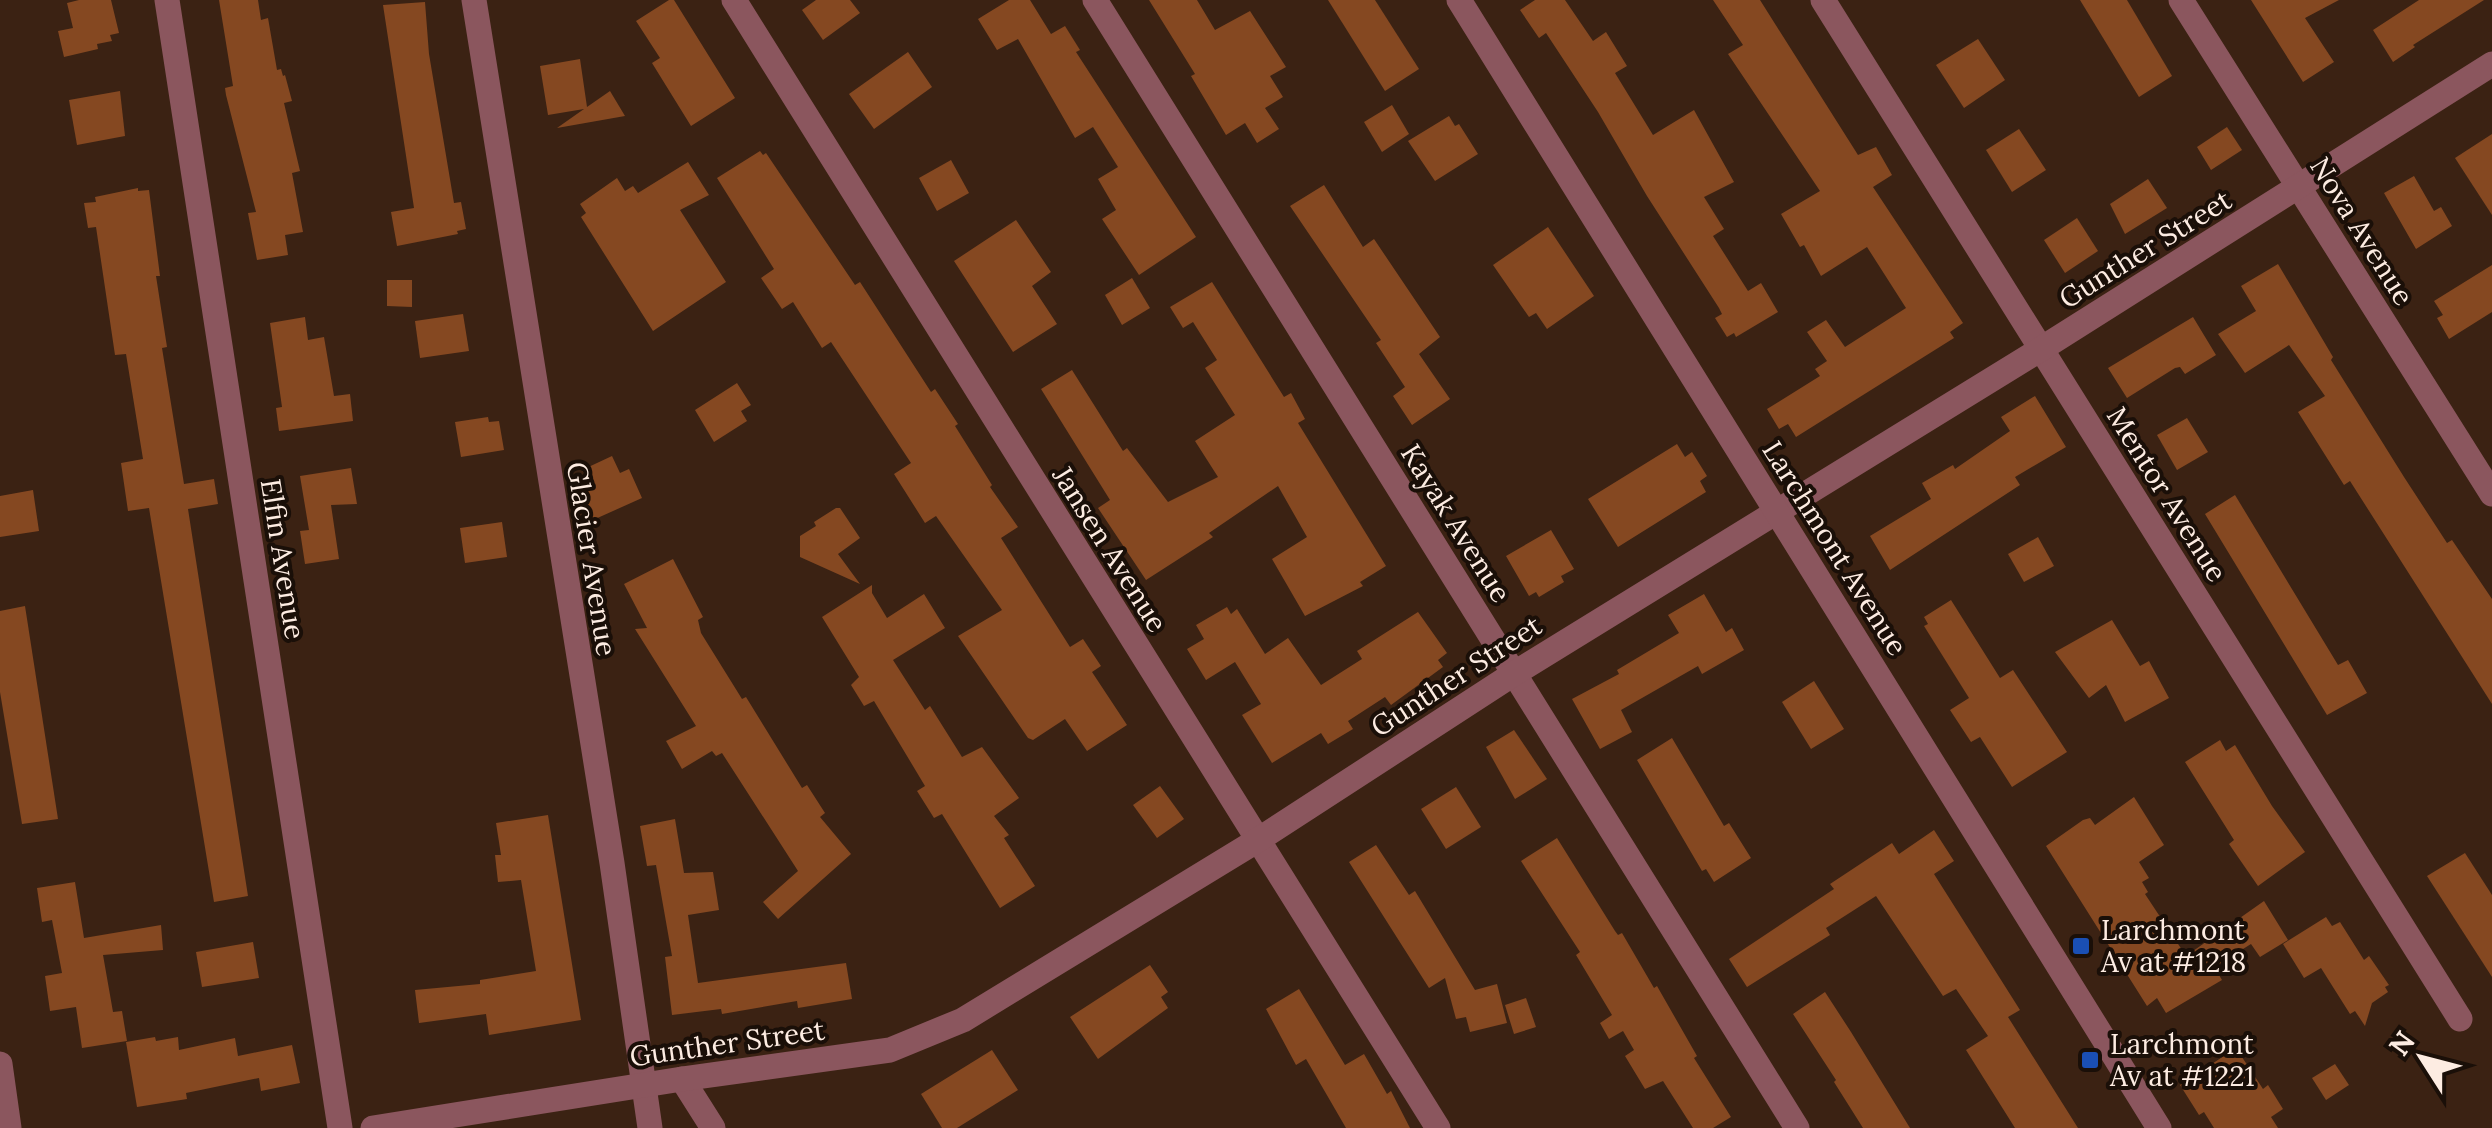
<svg xmlns="http://www.w3.org/2000/svg" width="2492" height="1128" font-family="Lora,serif">
<style>
.building{fill:#854821}
.lines{fill:none;stroke-linecap:round;stroke-linejoin:round}
.minor{stroke:#8b565e;stroke-width:25}
.tertiary{stroke:#8b565e;stroke-width:25}
.transit-dot{fill:#1a4fb4;stroke:#1a0f08;stroke-width:4}
.labels{text-anchor:middle;stroke-width:8;stroke-linejoin:round;paint-order:stroke}
.street-label{font-size:28px;fill:#fdece2;stroke:#1a0f08}
.poi-label{font-size:28px;fill:#fdece2;stroke:#1a0f08;text-anchor:start}
</style>
<rect width="100%" height="100%" fill="#3b2213"/>
<g class="building">
<polygon points="79,0 111,0 119,33 110,35 112,41 97,44 98,49 64,57 58,31 73,28 67,3"/>
<polygon points="219,0 258,0 261,20 268,18 277,70 281,69 283,76 285,75 292,101 284,103 300,171 292,173 303,232 285,235 288,255 257,260 248,213 256,212 226,95 225,88 233,86"/>
<polygon points="669,0 674,0 735,98 691,126 652,63 660,58 636,21"/>
<polygon points="816,0 850,0 860,13 823,40 802,10"/>
<polygon points="1009,0 1030,0 1051,34 1065,26 1080,50 1076,52 1196,237 1139,275 1102,219 1116,210 1098,179 1118,167 1093,127 1075,138 1018,39 997,50 978,19"/>
<polygon points="1149,0 1197,0 1215,30 1250,11 1286,67 1270,76 1283,97 1265,108 1279,129 1257,143 1245,123 1226,135 1191,76 1195,74"/>
<polygon points="1328,0 1375,0 1419,69 1385,91"/>
<polygon points="1535,0 1565,0 1593,41 1606,32 1627,66 1615,73 1653,135 1694,110 1734,182 1704,197 1724,229 1713,236 1748,291 1761,283 1778,312 1736,337 1734,333 1727,337 1715,318 1722,314 1719,308 1647,196 1598,112 1546,33 1539,38 1520,10"/>
<polygon points="1713,0 1760,0 1858,155 1876,147 1892,175 1873,187 1963,323 1950,332 1954,338 1796,437 1788,424 1779,429 1767,409 1820,376 1815,369 1827,361 1807,332 1826,320 1845,347 1906,308 1867,247 1821,276 1804,245 1800,247 1781,214 1820,191 1728,54 1743,45"/>
<polygon points="2080,0 2127,0 2172,76 2139,97"/>
<polygon points="2251,0 2339,0 2305,18 2334,62 2303,82"/>
<polygon points="2419,0 2484,0 2413,45 2415,47 2393,62 2373,30"/>
<polygon points="425,2 429,54 454,203 461,202 466,229 457,231 458,234 397,246 391,212 414,208 383,5"/>
<polygon points="1978,39 2005,80 1964,108 1936,65"/>
<polygon points="908,52 932,87 874,129 849,94"/>
<polygon points="580,59 587,107 610,91 625,116 557,128 584,109 548,115 540,66"/>
<polygon points="120,91 125,136 77,145 69,100"/>
<polygon points="1392,105 1409,134 1382,152 1364,122"/>
<polygon points="1449,116 1455,126 1459,124 1478,154 1435,181 1408,141"/>
<polygon points="2227,127 2242,150 2211,170 2197,147"/>
<polygon points="2019,129 2046,170 2012,192 1986,150"/>
<polygon points="2492,134 2492,215 2455,158"/>
<polygon points="760,151 763,155 766,153 855,285 860,282 931,392 935,389 958,424 955,426 992,485 990,487 1018,527 1001,538 1070,647 1083,639 1101,666 1092,672 1127,725 1087,751 1065,719 1033,740 1028,738 958,636 1002,610 936,516 925,523 894,474 911,463 831,342 822,348 793,302 782,309 761,278 774,269 717,178"/>
<polygon points="951,160 969,193 937,211 919,178"/>
<polygon points="688,162 709,195 680,210 726,282 653,331 581,217 586,213 580,204 617,178 625,191 633,186 638,193"/>
<polygon points="2414,176 2434,211 2441,207 2452,226 2416,249 2384,193"/>
<polygon points="2148,179 2167,208 2125,234 2110,204"/>
<polygon points="1324,185 1363,247 1374,239 1440,337 1419,354 1450,399 1412,425 1393,396 1405,387 1376,343 1381,340 1290,206"/>
<polygon points="138,188 138,191 149,190 160,276 156,276 167,347 162,348 184,484 214,479 218,504 188,509 248,896 214,902 149,508 128,511 121,463 143,459 126,354 115,355 96,227 88,228 84,203 96,202 95,197"/>
<polygon points="2077,218 2098,251 2065,273 2044,240"/>
<polygon points="1016,220 1051,272 1032,286 1057,324 1013,352 954,261"/>
<polygon points="1548,227 1594,296 1547,329 1536,313 1529,317 1493,265"/>
<polygon points="2278,264 2333,357 2331,360 2404,477 2447,543 2452,540 2492,599 2492,704 2350,481 2344,485 2298,412 2325,396 2289,345 2245,373 2218,334 2256,311 2241,286"/>
<polygon points="2492,265 2492,312 2449,339 2437,318 2443,315 2434,301"/>
<polygon points="1132,278 1150,308 1122,325 1105,295"/>
<polygon points="387,280 412,280 412,307 387,306"/>
<polygon points="1212,282 1284,397 1291,393 1305,419 1298,423 1386,566 1360,582 1363,586 1305,616 1272,559 1307,537 1278,486 1209,533 1213,537 1146,580 1098,508 1110,500 1041,389 1072,370 1123,451 1127,448 1168,502 1218,477 1195,441 1235,415 1205,368 1217,360 1193,322 1183,328 1170,307"/>
<polygon points="463,314 469,351 420,358 415,321"/>
<polygon points="305,317 308,340 324,337 334,396 350,394 353,421 279,431 276,408 282,407 270,323"/>
<polygon points="2193,317 2216,355 2185,374 2180,367 2175,368 2127,398 2108,368"/>
<polygon points="737,383 751,405 741,411 747,421 714,442 695,410"/>
<polygon points="2035,396 2066,447 2015,477 2020,485 1890,570 1870,536 1931,499 1922,483 1953,465 1955,469 2010,431 2001,417"/>
<polygon points="488,417 489,422 499,421 504,450 461,457 455,422"/>
<polygon points="2187,418 2208,452 2177,470 2157,435"/>
<polygon points="1677,444 1685,457 1692,452 1707,476 1700,481 1706,492 1618,547 1588,499"/>
<polygon points="612,456 620,473 629,469 642,498 593,520 580,491 589,486 582,470"/>
<polygon points="351,468 357,504 331,505 339,559 305,564 300,531 309,530 300,476"/>
<polygon points="33,490 39,531 0,537 0,496"/>
<polygon points="2235,495 2338,665 2348,660 2367,693 2327,715 2205,514"/>
<polygon points="836,508 840,508 860,538 838,554 860,584 800,557 800,536 816,526 814,522"/>
<polygon points="502,522 507,557 465,563 460,528"/>
<polygon points="1551,530 1574,569 1561,576 1564,582 1539,597 1536,592 1529,596 1506,556"/>
<polygon points="2038,537 2054,566 2024,582 2008,554"/>
<polygon points="673,559 703,617 698,620 701,633 742,699 746,697 802,788 807,785 825,813 820,817 851,854 778,919 763,902 798,871 722,753 716,756 712,751 682,769 666,741 696,726 635,629 647,628 624,584"/>
<polygon points="872,585 872,593 887,618 924,594 945,628 893,660 925,710 930,706 962,757 982,747 1019,798 994,816 1009,835 1004,838 1035,886 1000,908 942,814 934,818 917,791 925,786 874,701 864,706 851,685 859,677 822,617"/>
<polygon points="1704,594 1726,632 1732,628 1744,650 1702,674 1698,666 1621,710 1632,732 1600,749 1572,699 1619,674 1617,670 1679,633 1668,615"/>
<polygon points="1951,600 2000,678 2013,670 2067,752 2012,787 1980,737 1971,742 1950,710 1969,698 1924,626 1928,624 1924,617"/>
<polygon points="25,606 58,819 22,824 0,692 0,611"/>
<polygon points="1227,607 1231,614 1237,609 1265,654 1288,638 1321,685 1362,659 1357,651 1418,612 1447,653 1438,660 1443,667 1391,705 1385,697 1348,721 1353,729 1328,744 1321,733 1272,763 1242,715 1261,704 1235,662 1206,680 1187,649 1204,639 1196,625"/>
<polygon points="2112,620 2140,666 2149,661 2169,698 2125,722 2106,685 2089,698 2055,652"/>
<polygon points="1814,681 1844,729 1811,749 1782,702"/>
<polygon points="1514,730 1547,779 1515,799 1486,747"/>
<polygon points="1672,738 1724,826 1729,823 1751,858 1714,882 1706,869 1702,871 1637,760"/>
<polygon points="2220,740 2226,751 2235,745 2272,806 2305,852 2258,886 2229,844 2234,840 2185,762"/>
<polygon points="1160,786 1184,819 1157,838 1133,805"/>
<polygon points="1456,787 1481,827 1446,849 1421,809"/>
<polygon points="2134,797 2164,845 2139,862 2149,878 2142,882 2148,892 2145,894 2186,956 2264,901 2288,940 2260,957 2251,944 2214,967 2222,980 2166,1013 2157,998 2147,1006 2046,846 2083,820 2090,818 2095,825"/>
<polygon points="548,815 581,1020 489,1035 486,1014 419,1023 415,990 480,984 480,980 536,971 521,880 498,882 495,855 501,855 496,823"/>
<polygon points="675,819 684,873 713,872 719,910 688,915 698,983 846,963 852,999 798,1008 797,1001 722,1014 721,1009 672,1015 665,957 672,956 656,865 647,866 640,826"/>
<polygon points="1934,830 1954,861 1934,874 2020,1010 2008,1017 2078,1128 2015,1128 1966,1050 1988,1036 1956,989 1943,996 1876,896 1826,928 1830,935 1747,987 1729,959 1834,889 1830,884 1892,843 1899,854"/>
<polygon points="1557,838 1615,931 1618,935 1622,933 1654,988 1657,986 1697,1056 1694,1058 1731,1117 1713,1128 1693,1128 1663,1081 1645,1089 1625,1056 1634,1050 1623,1031 1609,1039 1600,1023 1612,1015 1576,955 1580,952 1521,861"/>
<polygon points="1376,845 1409,895 1415,891 1475,990 1497,984 1507,1023 1470,1032 1466,1017 1456,1019 1445,978 1429,988 1349,862"/>
<polygon points="2465,853 2492,895 2492,977 2427,876"/>
<polygon points="75,882 84,938 161,925 163,950 103,955 113,1012 122,1011 127,1041 82,1048 76,1007 50,1011 45,976 62,973 52,920 42,922 37,888"/>
<polygon points="2326,917 2332,926 2340,922 2364,960 2369,956 2389,985 2385,987 2388,992 2372,1003 2365,1026 2355,1011 2350,1014 2321,968 2304,978 2283,944"/>
<polygon points="253,942 259,978 202,987 196,952"/>
<polygon points="1150,965 1168,992 1161,997 1168,1008 1098,1059 1070,1017"/>
<polygon points="1299,989 1345,1065 1364,1054 1387,1094 1391,1091 1410,1128 1346,1128 1306,1059 1296,1065 1266,1009"/>
<polygon points="1825,992 1851,1032 1910,1128 1863,1128 1834,1082 1836,1080 1793,1014"/>
<polygon points="1526,998 1536,1027 1514,1034 1505,1005"/>
<polygon points="155,1037 156,1041 178,1037 179,1050 235,1038 238,1056 292,1045 300,1083 261,1091 259,1078 186,1093 187,1099 137,1107 126,1042"/>
<polygon points="2236,1048 2263,1089 2268,1085 2283,1109 2271,1117 2278,1128 2214,1128 2204,1112 2199,1115 2180,1085"/>
<polygon points="992,1050 1018,1090 957,1128 942,1128 921,1094"/>
<polygon points="2335,1064 2349,1085 2326,1100 2312,1078"/>
</g>
<g class="lines">
<g class="minor">
<polyline points="167,0 340,1128"/>
<polyline points="474,0 612,863 650,1128"/>
<polyline points="734,0 1438,1128"/>
<polyline points="1095,0 1797,1128"/>
<polyline points="1823,0 2460,1019"/>
<polyline points="2181,0 2492,494"/>
<polyline points="0,1064 9,1128"/>
<polyline points="682,1079 713,1128"/>
<polyline points="373,1128 682,1079 890,1050 963,1020 1258,840 1515,673 2041,349 2492,64"/>
</g>
<polyline class="tertiary" points="1459,0 2159,1128"/>
</g>
<g class="transit-dot">
<rect x="2071" y="936" width="20" height="20" rx="5"/>
<rect x="2080" y="1050" width="20" height="20" rx="5"/>
</g>
<g class="labels">
<g class="street-label">
<text transform="translate(2362 231) rotate(58)" y="10">Nova Avenue</text>
<text transform="translate(2145 249) rotate(-32)" y="10">Gunther Street</text>
<text transform="translate(2167 494) rotate(58)" y="10">Mentor Avenue</text>
<text transform="translate(1456 523) rotate(58)" y="10">Kayak Avenue</text>
<text transform="translate(1835 548) rotate(58)" y="10">Larchmont Avenue</text>
<text transform="translate(1110 549) rotate(58)" y="10">Jansen Avenue</text>
<text transform="translate(283 559) rotate(81)" y="10">Elfin Avenue</text>
<text transform="translate(592 559) rotate(81)" y="10">Glacier Avenue</text>
<text transform="translate(1456 676) rotate(-33)" y="10">Gunther Street</text>
<text transform="translate(727 1043) rotate(-8)" y="10">Gunther Street</text>
</g>
<g class="poi-label">
<text x="2101" y="940">Larchmont<tspan x="2101" dy="32">Av at #1218</tspan></text>
<text x="2110" y="1054">Larchmont<tspan x="2110" dy="32">Av at #1221</tspan></text>
</g>
</g>
<g transform="translate(2422 1058) rotate(306)" stroke="#1a0f08" stroke-width="8" paint-order="stroke">
<path d="M0-8L18 38L0 25L-18 38Z" fill="#fdece2"/>
<text y="-15" font-size="28" font-weight="bold" text-anchor="middle" fill="#fdece2">N</text>
</g>
</svg>
